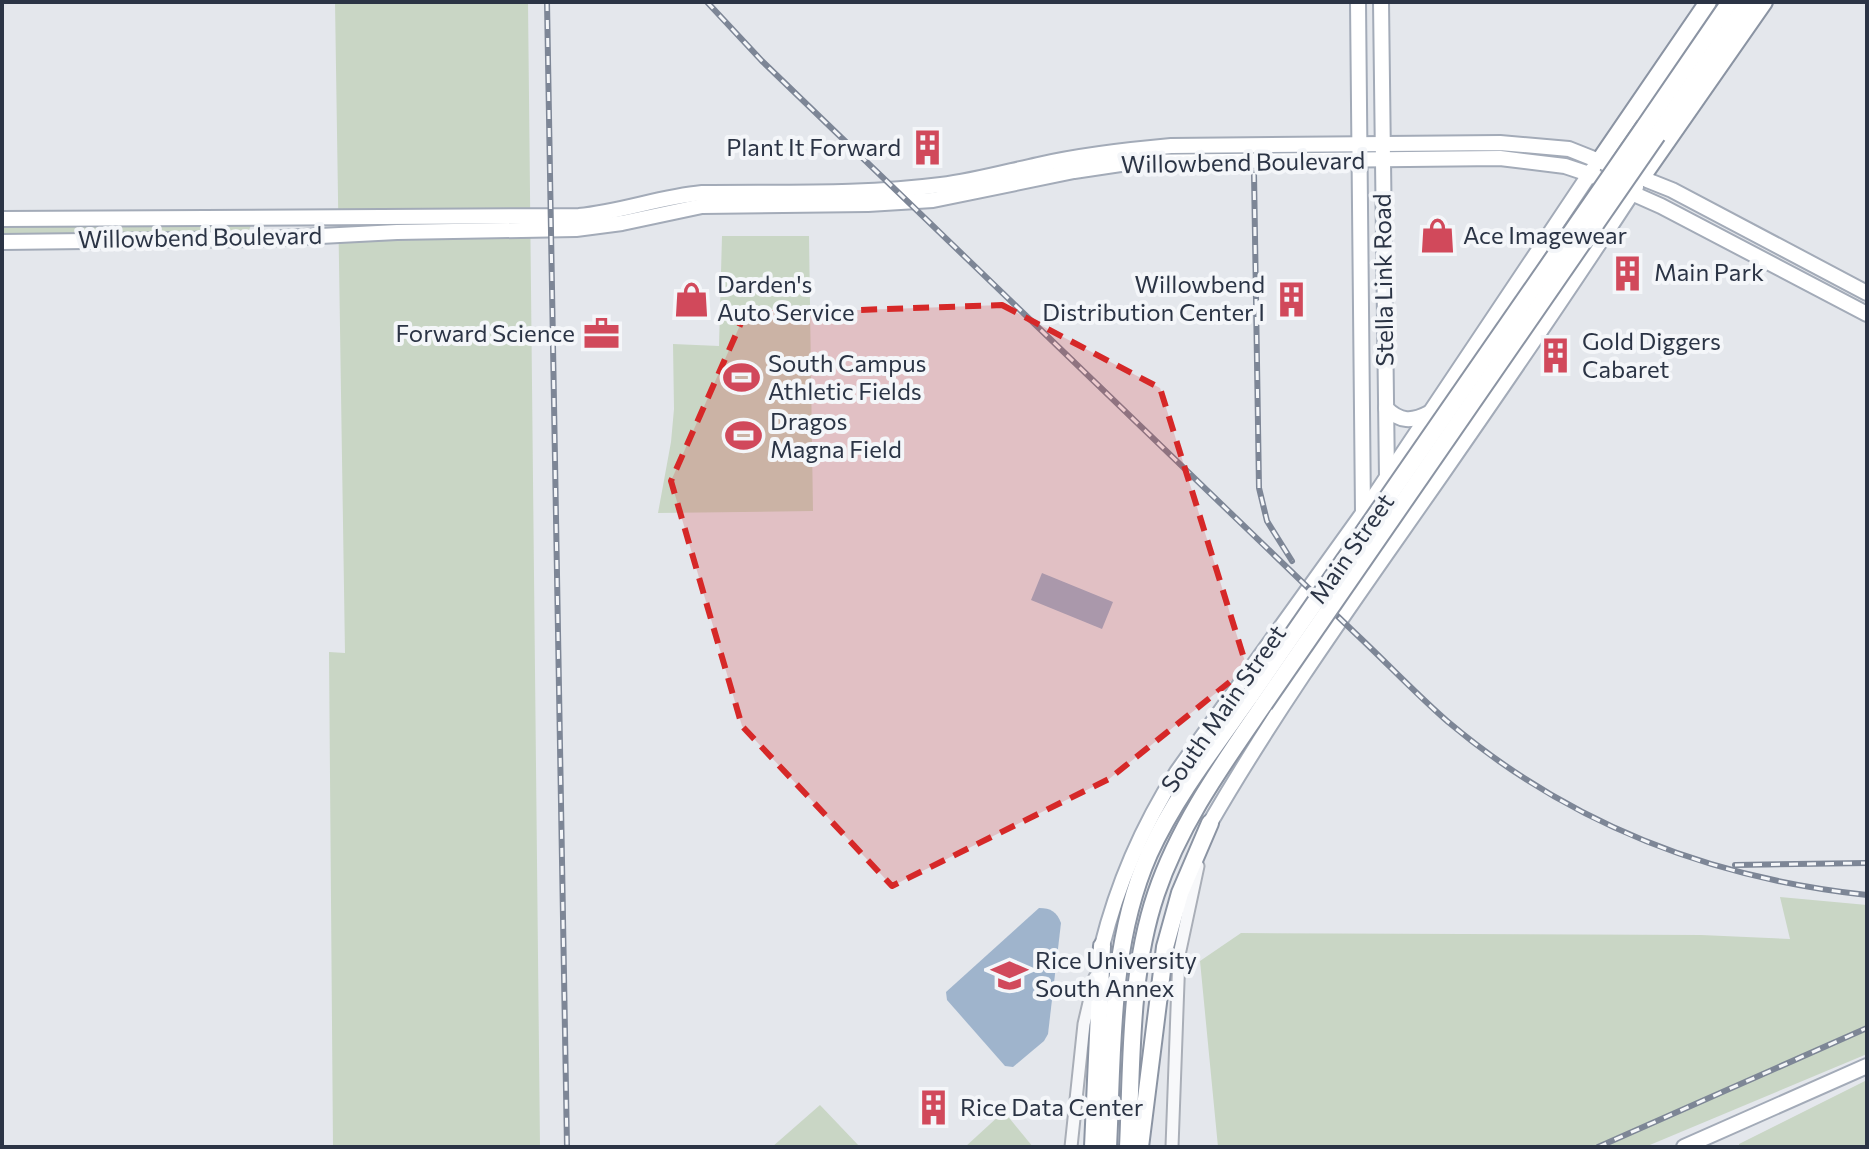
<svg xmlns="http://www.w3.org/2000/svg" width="1869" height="1149" font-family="Commissioner,sans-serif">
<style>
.green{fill:#c9d6c5}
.water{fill:#9fb4cc}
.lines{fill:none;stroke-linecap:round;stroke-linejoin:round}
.minor-casing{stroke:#a9aeb7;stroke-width:15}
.major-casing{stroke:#a3abb8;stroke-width:18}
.highway-casing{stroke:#8b94a3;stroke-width:20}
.minor{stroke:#f7f8fa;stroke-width:11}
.major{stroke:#fff;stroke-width:14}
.highway{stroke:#fff;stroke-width:16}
.rail-casing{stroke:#7d8696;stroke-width:6}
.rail{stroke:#f4f6f9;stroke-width:3;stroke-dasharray:9;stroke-linecap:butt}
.highway-bridge-casing{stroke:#8b94a3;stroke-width:20;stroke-linecap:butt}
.highway-bridge{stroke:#fff;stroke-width:16}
.marked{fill:#d62828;fill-opacity:0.2;stroke:#d62828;stroke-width:6;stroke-dasharray:16 10;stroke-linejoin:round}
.labels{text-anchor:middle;stroke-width:8;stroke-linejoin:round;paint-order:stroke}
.poi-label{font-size:24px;fill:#2b3445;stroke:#f4f6f9;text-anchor:start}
.street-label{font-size:24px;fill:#2b3445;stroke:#f4f6f9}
</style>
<rect width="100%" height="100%" fill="#e4e7ec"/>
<g class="green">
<polygon points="335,2 528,2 540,1147 333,1147 329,652 345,653"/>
<polygon points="88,221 99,226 100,230 86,236 2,236 2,223"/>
<polygon points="129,221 244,221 251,226 248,232 234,235 131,236 119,230 119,226"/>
<polygon points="722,236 809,236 813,511 658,513 671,442 674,409 673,344 719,346"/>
<polygon points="1780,897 1867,905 1867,1054 1645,1147 1218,1147 1200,961 1241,933 1701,935 1790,939"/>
<polygon points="1867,1080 1867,1147 1739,1147 1739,1144"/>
<polygon points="820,1105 860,1147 772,1147"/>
<polygon points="1001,1114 1006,1114 1033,1147 965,1147"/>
</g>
<g class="water">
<polygon points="1042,573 1113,602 1102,629 1031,600"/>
<path d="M1039,908C1051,908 1057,912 1061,923L1048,1034L1044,1041L1013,1067L1005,1066L947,1000L946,992Z"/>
</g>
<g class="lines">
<defs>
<g id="minor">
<polyline points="1071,1147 1084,1024 1095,977"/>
<polyline points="1172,1147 1179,955 1198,866"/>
</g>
<g id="major">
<polyline points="1358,2 1363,513"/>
<polyline points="1381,2 1387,478"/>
<path d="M2,219L579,216C621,212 660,197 702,193C781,192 863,195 941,185C974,181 1006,172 1038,165C1082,155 1126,150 1171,146L1500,143L1569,149L1672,190L1867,293"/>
<polyline points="2,242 263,239 397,232 576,229 622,223 702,206 868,204 933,200 1074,171 1134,162 1500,158 1565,166 1589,174 1661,206 1867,314"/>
<path d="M1386,408C1400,422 1412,422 1429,413"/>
<path d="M1210,823C1280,702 1362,589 1442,474C1508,379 1573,284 1636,187"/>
<path d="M1102,946C1118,882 1142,827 1177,772L1363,513L1593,169"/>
<polyline points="1684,1147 1867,1066"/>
</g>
<g id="highway">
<polyline points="1645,126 1730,2"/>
<polyline points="1657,135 1748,2"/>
<polyline points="1600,160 1708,2"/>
<polyline points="1642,177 1764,2"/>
<polyline points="1093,1147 1102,946"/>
<path d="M1108,1147C1113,1049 1109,945 1149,854C1175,797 1215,746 1251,695"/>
<path d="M1128,1147C1132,1063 1129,974 1156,894C1180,823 1223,764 1264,704"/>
<polyline points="1140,1147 1165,947 1180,893 1210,823"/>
</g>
</defs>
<use href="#minor" class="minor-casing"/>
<use href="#major" class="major-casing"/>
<use href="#highway" class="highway-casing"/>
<use href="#minor" class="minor"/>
<use href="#major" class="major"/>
<use href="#highway" class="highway"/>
<defs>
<g id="rail">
<polyline points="547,2 567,1147"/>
<path d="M707,2L762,61L1355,633C1386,662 1415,693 1447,721C1569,824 1709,878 1867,895"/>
<polyline points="1254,173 1259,488 1267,521 1292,561"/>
<polyline points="1735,865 1867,863"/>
<polyline points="1598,1147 1867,1028"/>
</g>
</defs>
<use href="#rail" class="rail-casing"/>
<use href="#rail" class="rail"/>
<defs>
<g id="highway-bridge">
<polyline points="1251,695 1645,126"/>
<polyline points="1264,704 1657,135"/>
</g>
</defs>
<use href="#highway-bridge" class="highway-bridge-casing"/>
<use href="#highway-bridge" class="highway-bridge"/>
</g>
<path class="marked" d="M1002,305L1160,388L1247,668L1109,779L892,886L742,726L671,481L745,314Z"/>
<defs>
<symbol id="building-bare" viewBox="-9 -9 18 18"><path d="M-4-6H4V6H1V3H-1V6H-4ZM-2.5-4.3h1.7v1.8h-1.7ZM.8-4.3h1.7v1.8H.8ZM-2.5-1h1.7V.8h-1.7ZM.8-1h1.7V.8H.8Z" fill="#d1495b" stroke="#f4f6f9" stroke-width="2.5" paint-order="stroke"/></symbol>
<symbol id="shop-bare" viewBox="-9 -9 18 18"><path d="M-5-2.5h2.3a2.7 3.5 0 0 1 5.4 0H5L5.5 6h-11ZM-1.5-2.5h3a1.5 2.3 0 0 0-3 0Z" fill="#d1495b" stroke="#f4f6f9" stroke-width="2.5" paint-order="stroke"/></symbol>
<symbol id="office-bare" viewBox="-9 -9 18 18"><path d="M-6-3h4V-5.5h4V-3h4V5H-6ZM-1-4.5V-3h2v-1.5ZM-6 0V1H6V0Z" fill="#d1495b" stroke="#f4f6f9" stroke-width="2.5" paint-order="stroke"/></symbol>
<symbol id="stadium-bare" viewBox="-9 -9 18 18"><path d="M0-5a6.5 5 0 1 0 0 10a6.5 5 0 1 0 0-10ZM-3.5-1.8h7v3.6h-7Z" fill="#d1495b" stroke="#f4f6f9" stroke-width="2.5" paint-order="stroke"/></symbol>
<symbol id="university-bare" viewBox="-9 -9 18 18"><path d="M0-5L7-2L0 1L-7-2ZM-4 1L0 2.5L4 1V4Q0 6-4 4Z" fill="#d1495b" stroke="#f4f6f9" stroke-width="2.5" paint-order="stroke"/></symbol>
</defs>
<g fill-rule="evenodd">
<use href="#building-bare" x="902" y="122" width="51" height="51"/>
<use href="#shop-bare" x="1412" y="210" width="51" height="51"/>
<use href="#building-bare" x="1602" y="248" width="51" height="51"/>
<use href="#shop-bare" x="666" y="274" width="51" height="51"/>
<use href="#building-bare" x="1266" y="274" width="51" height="51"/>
<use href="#office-bare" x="576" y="308" width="51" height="51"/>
<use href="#building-bare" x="1530" y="330" width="51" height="51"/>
<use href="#stadium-bare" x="716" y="352" width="51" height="51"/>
<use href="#stadium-bare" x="718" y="410" width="51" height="51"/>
<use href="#university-bare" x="984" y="950" width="51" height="51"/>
<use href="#building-bare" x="908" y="1082" width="51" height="51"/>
</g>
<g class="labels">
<g class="poi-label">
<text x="901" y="156" text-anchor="end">Plant It Forward</text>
<text x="1463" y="244">Ace Imagewear</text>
<text x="1654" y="281">Main Park</text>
<text x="717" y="293">Darden's<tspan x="717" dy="28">Auto Service</tspan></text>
<text x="1265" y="293" text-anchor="end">Willowbend<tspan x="1265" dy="28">Distribution Center I</tspan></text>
<text x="575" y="342" text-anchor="end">Forward Science</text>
<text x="1582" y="350">Gold Diggers<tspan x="1582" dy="28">Cabaret</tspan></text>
<text x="768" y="372">South Campus<tspan x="768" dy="28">Athletic Fields</tspan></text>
<text x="770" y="430">Dragos<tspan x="770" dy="28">Magna Field</tspan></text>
<text x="1035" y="969">Rice University<tspan x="1035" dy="28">South Annex</tspan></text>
<text x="960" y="1116">Rice Data Center</text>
</g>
<g class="street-label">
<text transform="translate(1243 163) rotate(-1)" y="8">Willowbend Boulevard</text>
<text transform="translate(200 238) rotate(-1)" y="8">Willowbend Boulevard</text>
<text transform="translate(1384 280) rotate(-91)" y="8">Stella Link Road</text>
<text transform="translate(1352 549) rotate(-55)" y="8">Main Street</text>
<text transform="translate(1224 709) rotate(-55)" y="8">South Main Street</text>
</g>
</g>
<rect width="1869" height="1149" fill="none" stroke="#2b3445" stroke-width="8"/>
</svg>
